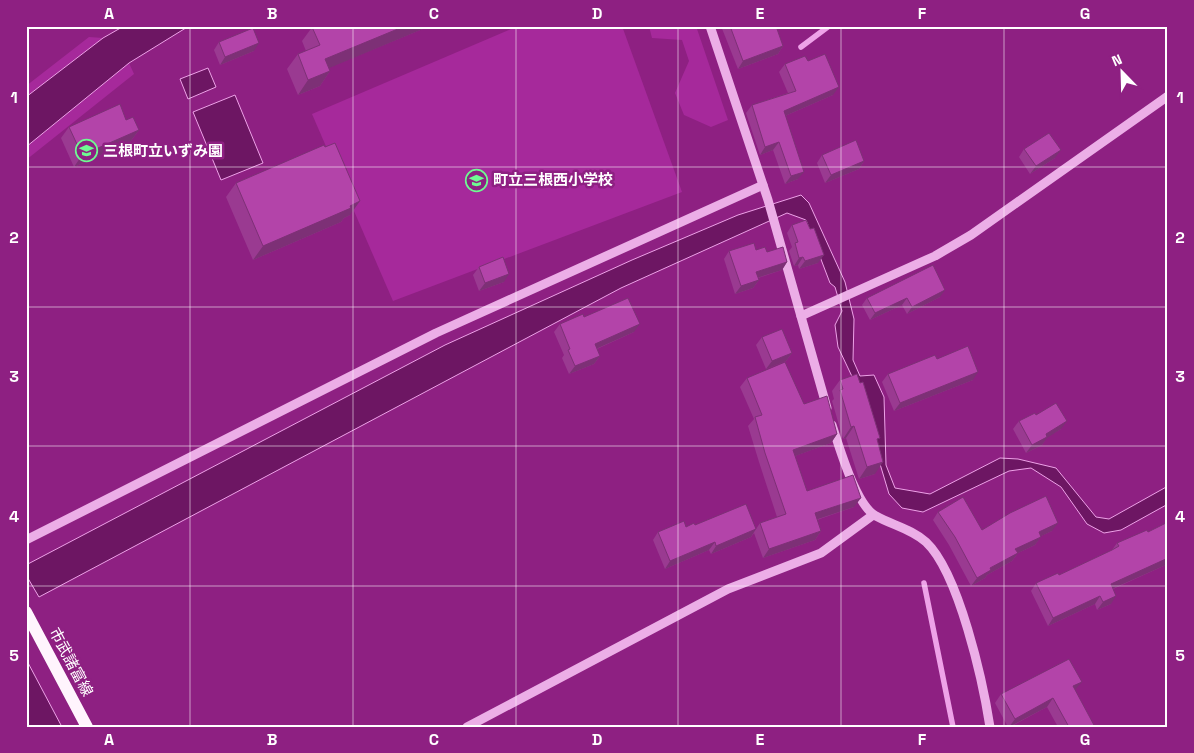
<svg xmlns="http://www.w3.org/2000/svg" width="1194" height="753" font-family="'Space Grotesk','Noto Sans JP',sans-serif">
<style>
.green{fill:#a6299b}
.water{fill:#6d1663;stroke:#eea2e8}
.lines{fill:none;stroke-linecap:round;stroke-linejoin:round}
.stream{stroke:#eea2e8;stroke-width:5.5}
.minor{stroke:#ecaee7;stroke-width:9}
.major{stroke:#fff4fd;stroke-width:12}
.wall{fill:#9a3a91}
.shaded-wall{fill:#7d3076}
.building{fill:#b344a9;stroke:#7d3076}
.grid{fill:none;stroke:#fff;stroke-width:1;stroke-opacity:0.55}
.labels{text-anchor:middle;stroke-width:5;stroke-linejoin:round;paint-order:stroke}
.poi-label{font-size:15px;font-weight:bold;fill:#fff;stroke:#8e2082;text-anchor:start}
.street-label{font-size:15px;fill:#fff;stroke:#8e2082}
.neatline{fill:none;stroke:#fff;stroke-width:2}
.grid-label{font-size:16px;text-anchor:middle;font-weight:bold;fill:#fff}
</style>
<rect width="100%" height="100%" fill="#8e2082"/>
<g class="green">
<polygon points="518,26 622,26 682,192 393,301 312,114"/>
<polygon points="649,26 696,26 728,120 711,127 684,115 675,93 689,61 682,40 652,38"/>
<polygon points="89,37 103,38 26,97 26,86"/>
<polygon points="129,63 134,74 26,160 26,147"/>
</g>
<g class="water">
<polygon points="124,26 189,26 129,63 26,147 26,97 103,38"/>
<polygon points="208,68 216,87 188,99 180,79"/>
<polygon points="235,95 263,163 221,180 193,112"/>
<polygon points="801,195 809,203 845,282 854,319 853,360 860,376 874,375 884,397 886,465 895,488 930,494 1000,458 1018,459 1056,468 1096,517 1109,519 1168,486 1168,504 1121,530 1104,533 1087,524 1061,487 1031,468 1009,471 923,512 902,508 889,494 857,387 838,347 835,325 842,311 835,287 830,283 806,220 787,213 621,288 39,597 26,575 26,565 445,345 632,260 738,215"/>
<polygon points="26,659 62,727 26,727"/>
</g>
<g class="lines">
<g class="stream">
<polyline points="801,47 829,26"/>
<polyline points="924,583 953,727"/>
</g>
<g class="minor">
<polyline points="710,26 768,200 827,408"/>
<polyline points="801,316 935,256 971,235 1168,96"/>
<path d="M832,425C839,446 856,506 876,516C892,525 912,529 926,542C959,573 983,682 990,727"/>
<polyline points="26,540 436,333 763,185"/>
<polyline points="467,727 728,589 821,553 873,515"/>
</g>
<polyline class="major" points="26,612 87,727"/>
</g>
<g class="wall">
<polygon points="313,26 430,26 328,68 330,71 320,86 298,95 287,69 298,54 306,51 302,41"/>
<polygon points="721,26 776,26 783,46 778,54 738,69"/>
<polygon points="219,42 254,51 220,65 214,50"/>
<polygon points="808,61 833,95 785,116 798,179 785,184 773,150 760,155 746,113 752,105 788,93 779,72 785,64"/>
<polygon points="126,120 139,130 130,142 74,167 61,138 69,127"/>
<polygon points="1024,149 1055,158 1030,174 1019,157"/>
<polygon points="822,155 864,161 859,169 825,183 817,163"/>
<polygon points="236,183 350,215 344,218 341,222 253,260 226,197"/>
<polygon points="792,225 818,263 799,269 798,265 794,266 789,251 792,247 787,233"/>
<polygon points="756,250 767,252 787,262 782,270 758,278 759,280 753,288 735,294 724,259 729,251"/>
<polygon points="479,267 504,282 479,291 473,275"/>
<polygon points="940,297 907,314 902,305 870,320 862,305 867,298"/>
<polygon points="584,317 634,332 597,349 600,356 594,364 569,374 562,358 564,355 554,332 560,324"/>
<polygon points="762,337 792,353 786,361 766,369 756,345"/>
<polygon points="937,359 973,380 894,411 882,382 888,374"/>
<polygon points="747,378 804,404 837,434 831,443 795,456 807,491 854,507 817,520 821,531 815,540 763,558 754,533 751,537 711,554 709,550 665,569 653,540 658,532 695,525 756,529 760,523 777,517 759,462 748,426 754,419 740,387"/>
<polygon points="840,380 877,441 875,474 859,479 846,438 843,439 832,401 834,399 832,391"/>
<polygon points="1036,415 1061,429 1047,437 1042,445 1026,453 1013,429 1019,421"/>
<polygon points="938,512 982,530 1052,531 1041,536 1035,545 1018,553 1012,561 987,575 985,578 971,586 949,545 933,520"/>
<polygon points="1168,522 1168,564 1113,589 1111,604 1097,610 1095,604 1048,626 1031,591 1036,583 1059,575 1112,550 1117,543 1148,532"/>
<polygon points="1075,691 1095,727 1058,727 1047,707 1010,727 1008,727 995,703 1001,694"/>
</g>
<g class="shaded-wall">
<polygon points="405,26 430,26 315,74 325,59"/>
<polygon points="259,43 254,51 220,65 225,57"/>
<polygon points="783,46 778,54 738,69 743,61"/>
<polygon points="330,71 320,86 298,95 308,80"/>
<polygon points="839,87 833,95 778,119 784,111"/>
<polygon points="139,130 130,142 74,167 82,155"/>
<polygon points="779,142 773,150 760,155 765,147"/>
<polygon points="1061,150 1055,158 1030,174 1036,166"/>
<polygon points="864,161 859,169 825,183 831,175"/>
<polygon points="804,172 798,179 785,184 791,176"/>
<polygon points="360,201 350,215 344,218 341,222 253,260 263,246"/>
<polygon points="824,255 818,263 799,269 805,261"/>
<polygon points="803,257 798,265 794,266 799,258"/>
<polygon points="787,262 782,270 750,280 756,272"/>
<polygon points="509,274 504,282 479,291 485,283"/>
<polygon points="759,280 753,288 735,294 741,286"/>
<polygon points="945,290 940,297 907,314 912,307"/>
<polygon points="907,298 902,305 870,320 875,313"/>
<polygon points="640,324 634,332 589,352 595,344"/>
<polygon points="792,353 786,361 766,369 772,361"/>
<polygon points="600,356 594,364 569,374 575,366"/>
<polygon points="978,372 973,380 894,411 900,403"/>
<polygon points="1067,421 1061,429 1047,438 1042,445 1026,453 1032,445 1046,434"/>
<polygon points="854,426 846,438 843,439 851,427"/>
<polygon points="837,434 831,443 787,459 793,450"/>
<polygon points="883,462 875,474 859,479 867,467"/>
<polygon points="861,498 854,507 809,522 815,513"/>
<polygon points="1058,523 1052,531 1033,540 1039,532"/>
<polygon points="756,529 751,537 711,554 716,546"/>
<polygon points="821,531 815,540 763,558 769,549"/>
<polygon points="1041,537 1035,545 1010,557 1015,549"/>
<polygon points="715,542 709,550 665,569 670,561"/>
<polygon points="1018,553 1012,561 987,575 985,578 971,586 977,578 990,568"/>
<polygon points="1168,558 1168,564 1105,592 1111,584"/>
<polygon points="1100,596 1095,604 1048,626 1053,618"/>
<polygon points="1116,596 1111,604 1097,610 1103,602"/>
<polygon points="1082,682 1075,690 1067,695 1073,686"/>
<polygon points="1053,698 1047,707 1009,727 1015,719"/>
</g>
<g class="building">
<polygon points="313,26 405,26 325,59 330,71 308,80 298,54 320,45 312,27"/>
<polygon points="730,26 776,26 783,46 743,61"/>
<polygon points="253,28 259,43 225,57 219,42"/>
<polygon points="825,54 839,87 784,111 804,172 791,176 779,142 765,147 752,105 796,91 785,64 805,56 808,61"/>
<polygon points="120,104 126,120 133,117 139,130 82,155 69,127"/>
<polygon points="1049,133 1061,150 1036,166 1024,149"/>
<polygon points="856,140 864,161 831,175 822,155"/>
<polygon points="335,143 360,201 350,206 351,208 263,246 236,183 324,145 325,147"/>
<polygon points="806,220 810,229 814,228 824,255 805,261 803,257 799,258 795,243 798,242 792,225"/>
<polygon points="754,243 756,250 765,247 767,252 783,247 787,262 756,272 759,280 741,286 729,251"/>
<polygon points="503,257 509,274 485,283 479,267"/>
<polygon points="933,265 945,290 912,307 907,298 875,313 867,298"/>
<polygon points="628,298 640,324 595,344 600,356 575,366 568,350 570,349 560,324 583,314 584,317"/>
<polygon points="782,329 792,353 772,361 762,337"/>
<polygon points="968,346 978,372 900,403 888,374 935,355 937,359"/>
<polygon points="785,362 804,404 827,396 837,434 793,450 807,491 853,475 861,498 815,513 821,531 769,549 760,523 786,514 765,453 755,417 762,415 747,378"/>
<polygon points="857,374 860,383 863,382 880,438 877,439 883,462 867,467 854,426 851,427 840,390 843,389 840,380"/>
<polygon points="1056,403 1067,421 1046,434 1047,437 1032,445 1019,421 1035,413 1036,415"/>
<polygon points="1046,496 1058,523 1039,532 1041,537 1015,549 1018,553 990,568 991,570 977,578 955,537 938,512 963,497 982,530 1010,513"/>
<polygon points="746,504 756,529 716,546 715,542 670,561 658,532 684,521 686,527 694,523 695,525"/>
<polygon points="1168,522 1168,558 1111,584 1116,596 1103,602 1100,596 1053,618 1036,583 1058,573 1059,575 1112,550 1119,546 1117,543 1147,530 1148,532"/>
<polygon points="1069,659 1082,682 1073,686 1095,727 1069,727 1053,698 1015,719 1001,694"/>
</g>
<path class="grid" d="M190,26V727M353,26V727M516,26V727M678,26V727M841,26V727M1004,26V727M26,167H1168M26,307H1168M26,446H1168M26,586H1168"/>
<defs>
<symbol id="school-ring" viewBox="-11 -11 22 22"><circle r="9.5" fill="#8e2082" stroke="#6ffa92" stroke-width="1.5"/><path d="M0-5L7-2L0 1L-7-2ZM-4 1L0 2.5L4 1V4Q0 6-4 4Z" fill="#6ffa92"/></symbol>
</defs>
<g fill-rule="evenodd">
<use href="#school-ring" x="74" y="138" width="25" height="25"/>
<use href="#school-ring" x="464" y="168" width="25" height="25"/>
</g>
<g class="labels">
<g class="poi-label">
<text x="103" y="156">三根町立いずみ園</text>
<text x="493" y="185">町立三根西小学校</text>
</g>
<g class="street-label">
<text transform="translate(71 662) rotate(62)" y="5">市武諸富線</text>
</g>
</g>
<rect width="1194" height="753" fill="none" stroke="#8e2082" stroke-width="55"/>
<g transform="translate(1122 72) rotate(337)" stroke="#8e2082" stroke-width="4" paint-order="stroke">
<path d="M0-4L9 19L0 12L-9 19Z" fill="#ffffff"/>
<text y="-8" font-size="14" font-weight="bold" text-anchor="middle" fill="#ffffff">N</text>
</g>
<rect x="28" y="28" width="1138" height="698" class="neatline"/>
<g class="grid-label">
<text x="109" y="19">A</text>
<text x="272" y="19">B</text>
<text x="434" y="19">C</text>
<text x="597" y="19">D</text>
<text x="760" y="19">E</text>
<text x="922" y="19">F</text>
<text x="1085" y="19">G</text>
<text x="14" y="103">1</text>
<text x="1180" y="103">1</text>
<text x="14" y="243">2</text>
<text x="1180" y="243">2</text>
<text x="14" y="382">3</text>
<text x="1180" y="382">3</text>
<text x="14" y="522">4</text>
<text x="1180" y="522">4</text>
<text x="14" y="661">5</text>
<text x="1180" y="661">5</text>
<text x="109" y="745">A</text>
<text x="272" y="745">B</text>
<text x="434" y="745">C</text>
<text x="597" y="745">D</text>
<text x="760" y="745">E</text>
<text x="922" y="745">F</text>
<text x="1085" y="745">G</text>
</g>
</svg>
